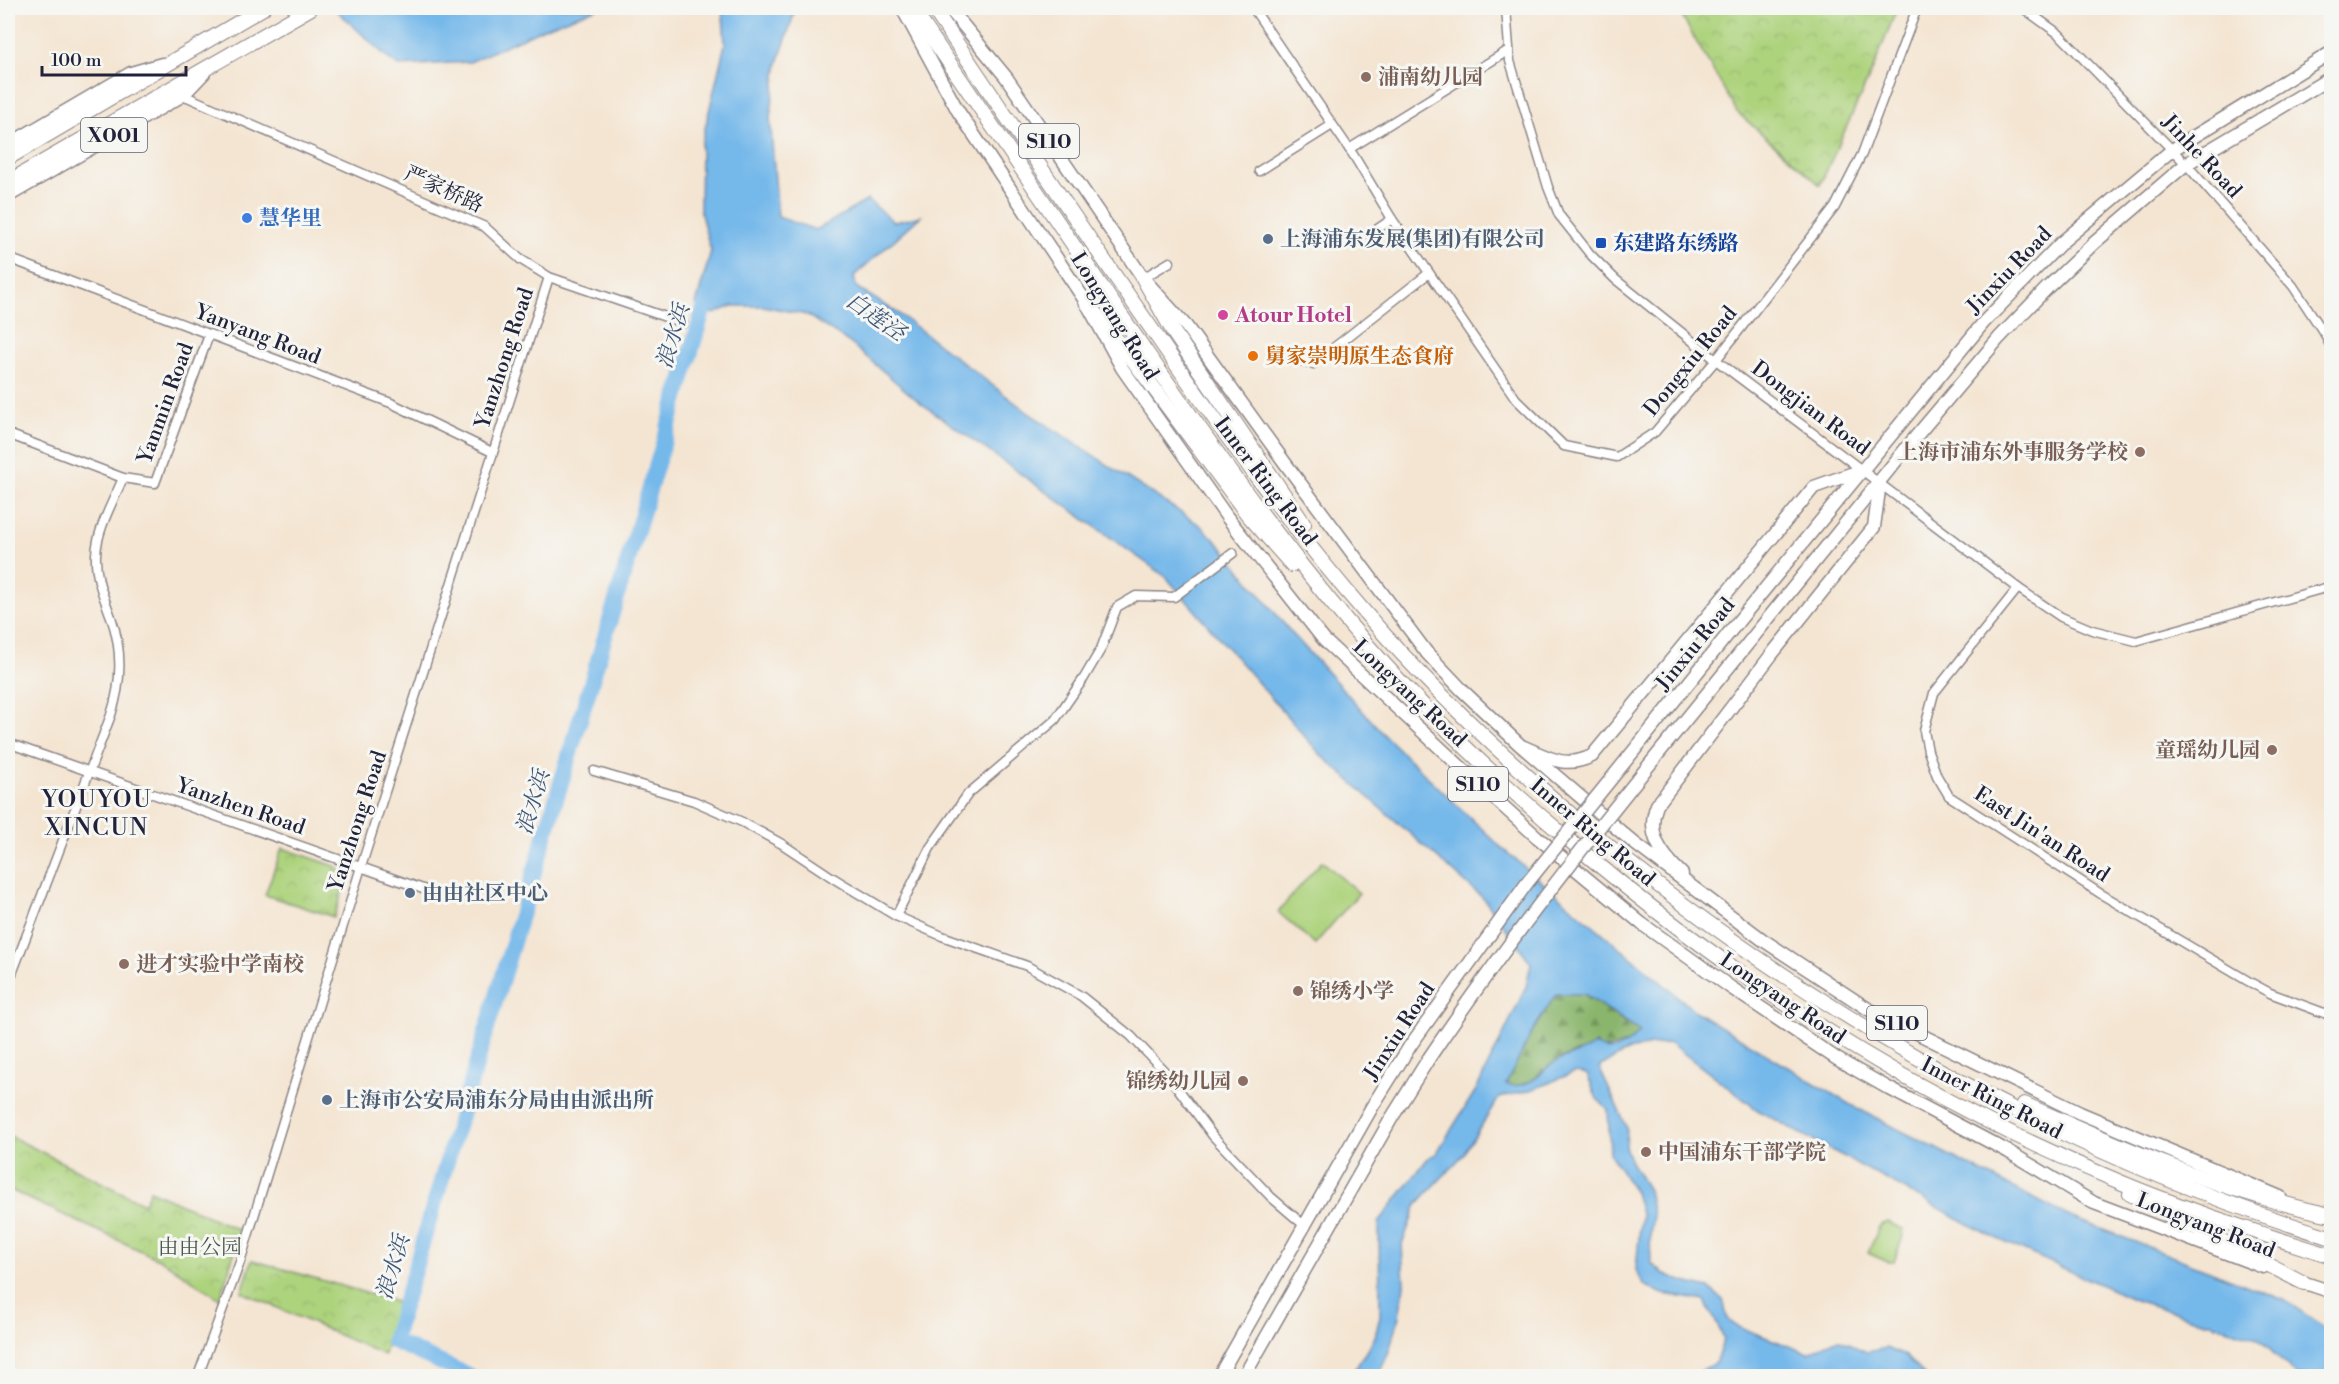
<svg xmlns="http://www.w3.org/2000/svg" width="2339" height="1384" font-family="'Libre Bodoni','Noto Serif SC',serif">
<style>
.forest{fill:url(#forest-firs);stroke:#566c54;stroke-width:1.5}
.park{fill:url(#park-crowns);stroke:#687a5c;stroke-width:1.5}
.pitch{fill:#add37d;stroke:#687a5c;stroke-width:1.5}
.water{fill:#74b8ea;stroke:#4b6d92;stroke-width:1.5;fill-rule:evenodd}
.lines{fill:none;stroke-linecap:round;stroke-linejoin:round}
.river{stroke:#74b8ea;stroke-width:16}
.minor-casing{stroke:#8b8486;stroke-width:11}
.secondary-casing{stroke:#8b8486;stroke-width:15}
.primary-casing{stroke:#8b8486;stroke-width:15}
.trunk-casing{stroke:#8b8486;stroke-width:16}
.minor{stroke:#fff;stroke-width:8}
.secondary{stroke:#fff;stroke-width:12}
.primary{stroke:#fff;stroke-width:12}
.trunk{stroke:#fff;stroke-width:14}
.secondary-bridge-casing{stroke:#8b8486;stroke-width:15;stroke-linecap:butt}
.secondary-bridge{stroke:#fff;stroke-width:12}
.education-dot{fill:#8d6e63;stroke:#f6f6f2;stroke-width:2}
.shop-dot{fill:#3f7fe0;stroke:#f6f6f2;stroke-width:2}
.service-dot{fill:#5c6f8a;stroke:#f6f6f2;stroke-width:2}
.transit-dot{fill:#1a4fb4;stroke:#f6f6f2;stroke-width:2}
.hotel-dot{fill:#d1479c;stroke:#f6f6f2;stroke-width:2}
.food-dot{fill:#e8710a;stroke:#f6f6f2;stroke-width:2}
.labels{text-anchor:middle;stroke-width:6;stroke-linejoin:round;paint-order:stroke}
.shield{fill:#f6f6f2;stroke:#626272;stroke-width:1.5}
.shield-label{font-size:20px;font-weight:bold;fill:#22223b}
.education-label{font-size:21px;font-weight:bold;fill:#785e54;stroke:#f6f6f2;text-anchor:start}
.street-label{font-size:21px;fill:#22223b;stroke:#f6f6f2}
.shop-label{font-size:21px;font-weight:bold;fill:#366cbe;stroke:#f6f6f2;text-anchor:start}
.service-label{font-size:21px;font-weight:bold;fill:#4e5e75;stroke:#f6f6f2;text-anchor:start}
.transit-label{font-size:21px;font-weight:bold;fill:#164399;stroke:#f6f6f2;text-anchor:start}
.hotel-label{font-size:21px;font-weight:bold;fill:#b23c85;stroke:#f6f6f2;text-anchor:start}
.food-label{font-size:21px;font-weight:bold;fill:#c56008;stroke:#f6f6f2;text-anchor:start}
.park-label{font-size:21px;fill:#4c574f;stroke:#f6f6f2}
.water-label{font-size:22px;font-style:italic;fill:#3f5678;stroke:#f6f6f2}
.quarter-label{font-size:24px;letter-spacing:1.5px;fill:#22223b;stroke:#f6f6f2}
</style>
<defs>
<pattern id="forest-firs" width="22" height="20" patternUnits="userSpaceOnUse" patternTransform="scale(1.5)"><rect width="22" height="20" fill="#8ab56c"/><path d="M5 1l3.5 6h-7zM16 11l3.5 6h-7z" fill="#70935a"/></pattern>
<pattern id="park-crowns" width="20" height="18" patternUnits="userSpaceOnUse" patternTransform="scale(1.5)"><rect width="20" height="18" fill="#add37d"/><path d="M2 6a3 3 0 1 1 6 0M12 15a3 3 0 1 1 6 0" fill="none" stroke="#95b56d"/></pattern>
</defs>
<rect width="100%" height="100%" fill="#f6f6f2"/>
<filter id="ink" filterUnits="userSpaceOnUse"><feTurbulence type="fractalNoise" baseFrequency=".0167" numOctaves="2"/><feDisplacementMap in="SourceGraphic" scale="12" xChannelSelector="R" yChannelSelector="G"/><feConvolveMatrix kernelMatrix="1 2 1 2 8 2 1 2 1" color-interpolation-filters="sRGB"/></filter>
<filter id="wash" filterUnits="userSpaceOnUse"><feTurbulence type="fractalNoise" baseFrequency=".008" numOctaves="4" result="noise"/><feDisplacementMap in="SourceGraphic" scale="24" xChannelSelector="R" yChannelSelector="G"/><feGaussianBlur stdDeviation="1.35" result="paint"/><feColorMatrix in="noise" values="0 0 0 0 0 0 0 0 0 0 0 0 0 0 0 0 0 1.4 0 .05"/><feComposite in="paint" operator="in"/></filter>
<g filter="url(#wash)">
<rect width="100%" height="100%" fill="#f4e5d2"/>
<path class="forest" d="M1556,994H1584L1630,1026L1640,1031C1625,1056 1595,1044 1572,1054C1565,1057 1557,1061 1551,1065C1536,1075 1527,1092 1506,1084L1532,1032Z"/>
<g class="park">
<polygon points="1677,8 1897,8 1876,62 1820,185 1737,112"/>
<polygon points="282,848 335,866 343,873 345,884 334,917 265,895"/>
<polygon points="8,1135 144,1204 150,1190 241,1231 220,1299 163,1261 8,1189"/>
<polygon points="252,1260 397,1302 384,1355 242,1292"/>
</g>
<g class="pitch">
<polygon points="1322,861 1359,893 1315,944 1278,912"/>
<polygon points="1887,1222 1903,1229 1903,1236 1894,1262 1888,1262 1868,1253 1880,1225"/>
</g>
<g class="water">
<path d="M334,8H425C445,14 469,14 489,8H598L546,27L470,62L399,66L391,61Z"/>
<path d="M718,8H796L778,63L770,117L778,217L816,230L868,200L894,222L921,216L854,276L856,287L898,313L1030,414L1200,525L1221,546L1289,630L1389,740L1503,849L1695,1011L1849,1104L2066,1215L2284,1300L2331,1332V1376H2297L2258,1338L2135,1300L1991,1236L1759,1111L1670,1043L1651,1045L1629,1050L1599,1067L1627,1128L1626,1149L1631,1162L1648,1190L1653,1215L1650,1235L1651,1263L1663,1273L1681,1281L1709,1288L1723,1300L1728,1319L1741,1328L1808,1353L1838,1339L1867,1352L1886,1348L1905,1356L1925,1376H1694L1716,1362L1724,1338L1705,1301L1663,1294L1644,1285L1636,1270L1641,1214L1635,1192L1610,1154L1608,1109L1597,1099L1587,1074L1575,1072L1534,1089L1499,1098L1462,1156L1417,1204L1402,1244L1404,1286L1399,1317L1388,1354L1378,1376H1351L1375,1337L1380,1316L1379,1222L1428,1158L1436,1154L1476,1090L1502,1037L1526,987L1531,963L1485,900L1320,754L1166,577L918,401L850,343L807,315L763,306H732L714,314L696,304L711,251L700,211L701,145L725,44L723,15ZM1556,994H1584L1640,1031C1635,1039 1621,1050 1610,1050C1606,1050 1599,1046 1595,1044C1583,1054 1565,1056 1552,1064C1544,1069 1538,1079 1529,1082C1522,1085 1514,1087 1506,1084L1532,1032Z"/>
</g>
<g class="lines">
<polyline class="river" points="470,1376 393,1341 710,288"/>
</g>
</g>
<g filter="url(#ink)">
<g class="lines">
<defs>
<g id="minor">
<polyline points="1253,8 1354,156 1392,219 1516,399 1564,446 1617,457 1655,432 1716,360 1835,207 1862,154 1917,8"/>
<polyline points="1506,8 1510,61 1548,187 1559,215 1590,254 1615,279 1716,360 2018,588 2061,617 2092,630 2136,641 2332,586"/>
<polyline points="2023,8 2059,34 2186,164 2293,286 2326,336 2332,350"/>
<polyline points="183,95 485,227 520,259 549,277 683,323"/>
<polyline points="1349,149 1509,50"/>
<polyline points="1259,171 1332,125"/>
<polyline points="1370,234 1392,219"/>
<polyline points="8,258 391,403 492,452"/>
<polyline points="1143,278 1170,262"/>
<polyline points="1297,360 1313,364 1429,273"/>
<polyline points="8,434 123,478 155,483 209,335"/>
<polyline points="2018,588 1934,693 1924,731 1928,751 1937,776 1949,796 2101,894 2248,981 2270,993 2332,1016"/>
<polyline points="8,743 440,895"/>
<polyline points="594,771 694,801 742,822 782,844 833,878 896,916 942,936 1027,966 1081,996 1131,1036 1168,1075 1213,1136 1271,1197 1305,1226"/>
<polyline points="896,916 930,848 968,794 1055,720 1084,678 1101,649 1117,607 1136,596 1174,597 1233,553"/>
<path d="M8,984L111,715C122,682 123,651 111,617C104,597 95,578 96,555C97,529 113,502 123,478"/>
<polyline points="198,1376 240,1262 361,867 549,277"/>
</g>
<g id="secondary">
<polyline points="1737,623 1984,322 2062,242 2172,150 2332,52"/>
<polyline points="1754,636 1908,446 1999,338 2048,287 2094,243 2186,164 2332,77"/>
<path d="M1524,747C1549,758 1565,769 1592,756L1814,487L1862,470"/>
<path d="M1682,874C1662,855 1645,834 1657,805L1772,654L1874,527L1880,483"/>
<polyline points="1219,1376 1372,1107 1410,1046"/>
<polyline points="1244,1376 1391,1119 1429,1058"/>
</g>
<g id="primary">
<polyline points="902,8 958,111 1086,302 1122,368 1227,517 1324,640 1481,786 1537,837 1642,924 1730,987 1837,1059 1888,1088 2009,1152 2094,1203 2263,1267"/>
<polyline points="949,8 1006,77 1143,278 1186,326 1285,463 1427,653 1463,691 1519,744 1634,843 1763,940 1868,1009 2080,1113 2280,1197"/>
<polyline points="8,145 131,73 162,64"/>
<polyline points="8,196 183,95 204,73"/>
<polyline points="2296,1280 2332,1292"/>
</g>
<g id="trunk">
<path d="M912,8C988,120 1065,233 1142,346C1209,442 1276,538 1352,627C1419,707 1495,778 1575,845C1739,984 1921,1100 2120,1182C2189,1211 2260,1234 2332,1256"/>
<path d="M933,8C1008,119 1083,231 1160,341C1225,435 1292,529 1368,616C1433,691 1506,759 1581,823C1802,1009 2056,1152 2332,1238"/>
<polyline points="8,158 263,8"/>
<polyline points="8,182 311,8"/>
<polyline points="1143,278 1174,333 1304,524"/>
<polyline points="1086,302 1133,360 1248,515 1292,565"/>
<path d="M2024,1104C2125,1149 2218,1190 2326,1214"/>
<polyline points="2130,1194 2304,1283"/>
</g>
</defs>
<use href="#minor" class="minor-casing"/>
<use href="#secondary" class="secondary-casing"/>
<use href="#primary" class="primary-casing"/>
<use href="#trunk" class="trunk-casing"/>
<use href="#minor" class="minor"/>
<use href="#secondary" class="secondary"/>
<use href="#primary" class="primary"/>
<use href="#trunk" class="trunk"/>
<defs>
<g id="secondary-bridge">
<polyline points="1410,1046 1527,883 1737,623"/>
<path d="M1429,1058C1528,910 1642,774 1754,636"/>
</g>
</defs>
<use href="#secondary-bridge" class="secondary-bridge-casing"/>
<use href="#secondary-bridge" class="secondary-bridge"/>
</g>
</g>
<g class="education-dot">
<circle cx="1366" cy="77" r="6"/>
<circle cx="2140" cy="452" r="6"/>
<circle cx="2272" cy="750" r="6"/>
<circle cx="124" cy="964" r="6"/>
<circle cx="1298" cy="991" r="6"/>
<circle cx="1243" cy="1081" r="6"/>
<circle cx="1646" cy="1152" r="6"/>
</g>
<circle class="shop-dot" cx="247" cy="218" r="6"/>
<g class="service-dot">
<circle cx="1268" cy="239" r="6"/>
<circle cx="410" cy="893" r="6"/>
<circle cx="327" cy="1100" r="6"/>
</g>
<rect class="transit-dot" x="1595" y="237" width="12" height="12" rx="3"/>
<circle class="hotel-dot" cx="1223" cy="315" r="6"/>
<circle class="food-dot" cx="1253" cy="356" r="6"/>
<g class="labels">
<g class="shield">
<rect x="81" y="118" width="66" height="34" rx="4.5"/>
<rect x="1019" y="124" width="60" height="34" rx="4.5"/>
<rect x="1448" y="767" width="60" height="34" rx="4.5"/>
<rect x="1867" y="1006" width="60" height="34" rx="4.5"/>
</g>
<g class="shield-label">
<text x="114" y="142">X001</text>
<text x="1049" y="148">S110</text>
<text x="1478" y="791">S110</text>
<text x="1897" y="1030">S110</text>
</g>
<g class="education-label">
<text x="1378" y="84">浦南幼儿园</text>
<text x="2128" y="459" text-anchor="end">上海市浦东外事服务学校</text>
<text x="2260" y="757" text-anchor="end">童瑶幼儿园</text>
<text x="136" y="971">进才实验中学南校</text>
<text x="1310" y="998">锦绣小学</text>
<text x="1231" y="1088" text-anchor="end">锦绣幼儿园</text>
<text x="1658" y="1159">中国浦东干部学院</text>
</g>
<g class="street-label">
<text transform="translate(2202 156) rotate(47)" y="7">Jinhe Road</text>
<text transform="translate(444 189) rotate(24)" y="7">严家桥路</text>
<text transform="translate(2009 270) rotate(-46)" y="7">Jinxiu Road</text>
<text transform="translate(1115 316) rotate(58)" y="7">Longyang Road</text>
<text transform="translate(258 334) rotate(21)" y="7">Yanyang Road</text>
<text transform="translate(504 358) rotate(-72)" y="7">Yanzhong Road</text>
<text transform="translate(1690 361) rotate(-51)" y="7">Dongxiu Road</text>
<text transform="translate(165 403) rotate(-70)" y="7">Yanmin Road</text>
<text transform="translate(1811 408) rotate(37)" y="7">Dongjian Road</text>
<text transform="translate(1266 481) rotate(53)" y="7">Inner Ring Road</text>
<text transform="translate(1695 644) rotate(-51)" y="7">Jinxiu Road</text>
<text transform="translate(1410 693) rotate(43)" y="7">Longyang Road</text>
<text transform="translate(241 806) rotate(19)" y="7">Yanzhen Road</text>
<text transform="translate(357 821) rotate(-72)" y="7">Yanzhong Road</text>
<text transform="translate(1593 832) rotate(40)" y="7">Inner Ring Road</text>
<text transform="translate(2042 834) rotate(33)" y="7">East Jin'an Road</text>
<text transform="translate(1783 998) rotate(34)" y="7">Longyang Road</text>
<text transform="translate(1399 1031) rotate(-57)" y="7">Jinxiu Road</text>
<text transform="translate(1992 1098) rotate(27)" y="7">Inner Ring Road</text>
<text transform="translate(2206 1225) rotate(21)" y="7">Longyang Road</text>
</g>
<g class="shop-label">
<text x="259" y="225">慧华里</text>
</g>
<g class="service-label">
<text x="1280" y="246">上海浦东发展(集团)有限公司</text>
<text x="422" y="900">由由社区中心</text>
<text x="339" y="1107">上海市公安局浦东分局由由派出所</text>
</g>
<g class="transit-label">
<text x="1613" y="250">东建路东绣路</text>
</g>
<g class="hotel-label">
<text x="1235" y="322">Atour Hotel</text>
</g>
<g class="food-label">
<text x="1265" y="363">舅家崇明原生态食府</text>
</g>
<g class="park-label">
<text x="200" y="1254">由由公园</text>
</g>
<g class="water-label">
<text transform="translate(876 316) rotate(35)" y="8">白莲泾</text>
<text transform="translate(672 336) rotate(-73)" y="8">浪水浜</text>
<text transform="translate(532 802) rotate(-73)" y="8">浪水浜</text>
<text transform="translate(392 1267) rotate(-73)" y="8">浪水浜</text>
</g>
<g class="quarter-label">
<text x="97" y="807">YOUYOU<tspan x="97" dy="28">XINCUN</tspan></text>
</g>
</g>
<rect width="2339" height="1384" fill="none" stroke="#f6f6f2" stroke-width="30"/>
<path d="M42 66v9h144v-9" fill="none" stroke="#22223b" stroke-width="3"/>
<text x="51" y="66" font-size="18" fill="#22223b" stroke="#f6f6f2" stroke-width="4.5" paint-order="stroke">100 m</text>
</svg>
